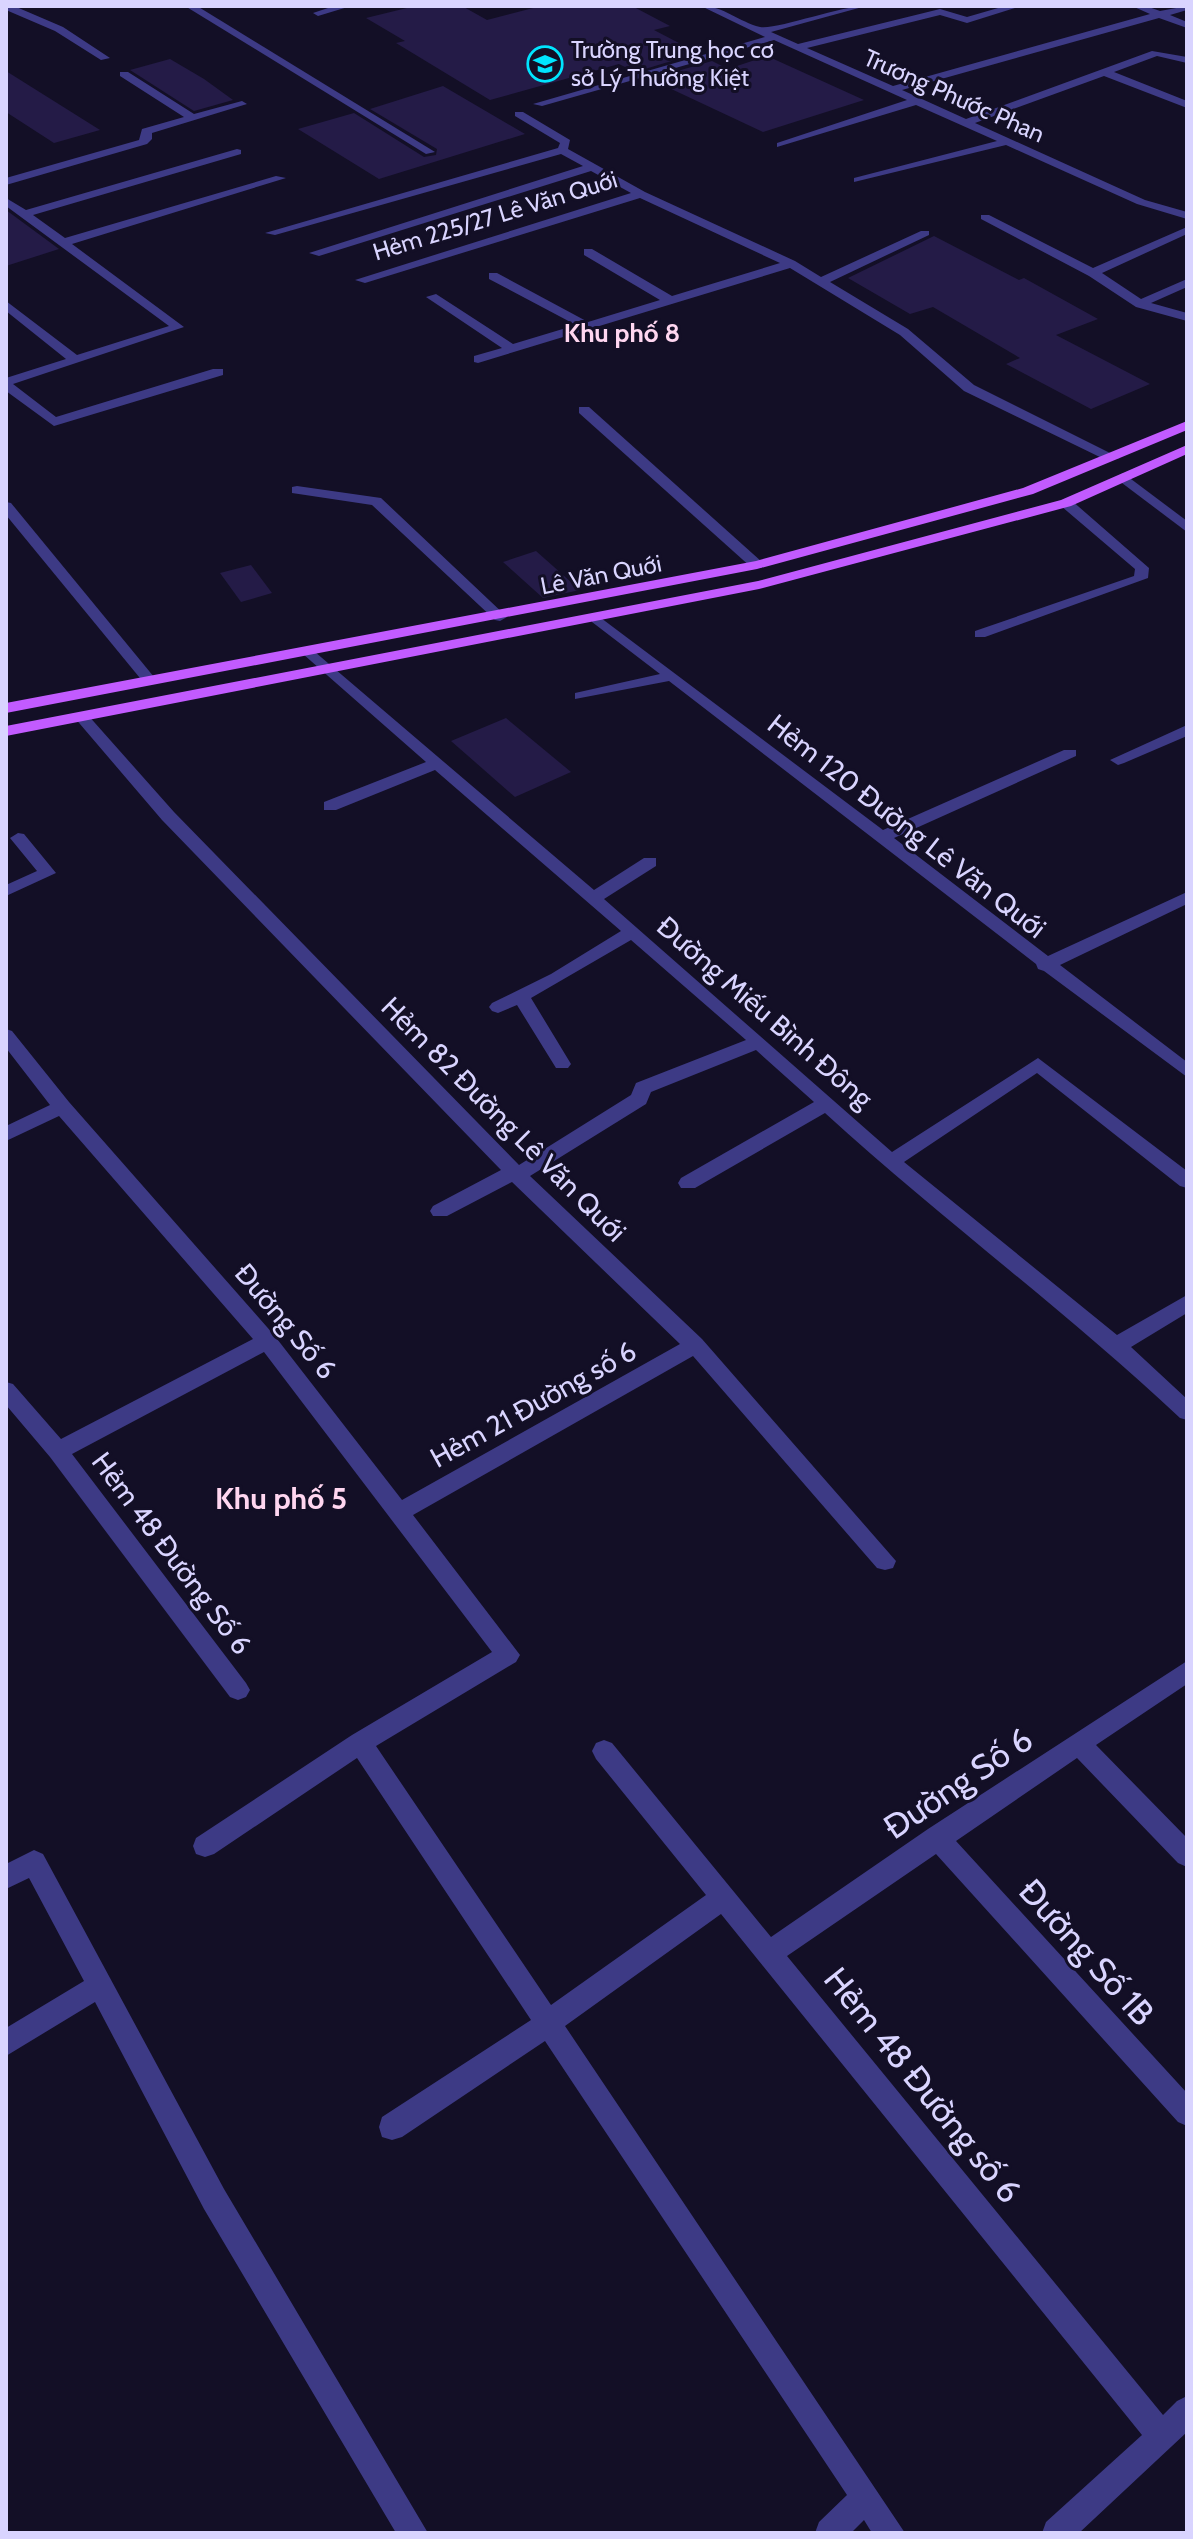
<svg xmlns="http://www.w3.org/2000/svg" width="1193" height="2539" font-family="Cabin,sans-serif">
<style>
.building{fill:#241b47}
.lines{fill:none;stroke-linecap:round;stroke-linejoin:round}
.minor{fill:#3d3a85;fill-rule:evenodd}
.major{fill:#c25bff;fill-rule:evenodd}
.labels{text-anchor:middle;stroke-width:6;stroke-linejoin:round;paint-order:stroke}
.far-poi-label{font-size:24px;fill:#d9d4ff;stroke:#130f26;text-anchor:start}
.far-street-label{font-size:24px;fill:#d9d4ff;stroke:#130f26}
.far-neighbourhood-label{font-size:26px;font-weight:bold;fill:#ffd6f0;stroke:#130f26}
.street-label{font-size:28px;fill:#d9d4ff;stroke:#130f26}
.neighbourhood-label{font-size:30px;font-weight:bold;fill:#ffd6f0;stroke:#130f26}
.near-street-label{font-size:34px;fill:#d9d4ff;stroke:#130f26}
</style>
<rect width="100%" height="100%" fill="#130f26"/>
<g class="building">
<polygon points="415,6 462,6 487,20 541,6 632,6 670,26 654,30 698,53 635,72 619,64 490,100 396,43 405,41 366,18"/>
<polygon points="767,56 864,100 763,132 650,79 712,61 728,69"/>
<polygon points="170,59 204,79 233,100 194,111 130,70"/>
<polygon points="6,71 100,130 54,143 6,112"/>
<polygon points="443,86 525,134 379,179 298,129 354,113 424,157 436,155 437,149 370,109"/>
<polygon points="6,210 59,249 6,266"/>
<polygon points="934,236 1019,280 1024,278 1098,319 1056,335 1150,384 1091,409 1006,364 1020,358 933,307 910,314 848,278"/>
<polygon points="536,551 580,590 543,598 503,562"/>
<polygon points="251,565 272,593 241,602 220,573"/>
<polygon points="506,718 571,772 515,797 451,741"/>
</g>
<g class="lines">
<g class="minor">
<polygon points="6,6 14,6 63,27 110,58 101,60 55,31 6,10"/>
<polygon points="185,6 197,6 435,152 426,154"/>
<polygon points="334,6 351,6 318,16 313,13"/>
<path d="M701,6C724,6 739,22 760,27C777,30 839,6 866,6L771,32L798,44L940,9L967,17L1005,6H1021L967,23L940,15L807,48L893,86L1150,14L1132,6H1146L1160,11L1187,6V10L1170,15L1187,22V28L1159,18L902,90L966,119L1152,51L1187,57V63L1157,56L1114,72L1187,101V108L1104,76L975,123L1145,200L1187,212V219L1137,204L1006,145L854,182V178L997,141L916,105L777,147V143L907,100L774,40L542,106L533,104L765,37Z"/>
<polygon points="120,72 128,72 194,114 242,101 247,104 152,133 152,139 147,144 6,185 6,178 139,140 142,129 184,117 120,76"/>
<polygon points="515,112 523,112 570,140 568,149 645,192 795,261 821,277 921,231 929,231 929,235 830,282 908,329 974,385 1120,458 1108,461 964,391 900,335 790,268 478,363 474,362 474,356 502,348 426,297 436,294 513,344 576,325 489,279 489,273 497,273 588,322 660,300 584,255 584,249 592,249 672,296 780,263 640,198 365,283 355,280 631,193 591,171 319,256 309,253 583,166 561,154 275,235 265,233 558,148 560,143 515,116"/>
<polygon points="237,149 241,150 241,154 33,215 65,238 276,176 286,178 72,244 184,327 13,384 56,417 213,369 223,369 223,375 54,426 6,391 6,378 66,359 6,311 6,301 77,355 169,326 6,206 6,198 26,210"/>
<polygon points="981,215 989,215 1093,268 1187,227 1187,234 1102,273 1141,299 1187,279 1187,287 1151,303 1187,313 1187,321 1136,307 1089,276 981,219"/>
<polygon points="579,407 589,407 762,562 762,568 752,568 579,413"/>
<polygon points="1123,473 1187,521 1187,532 1118,480 1116,477"/>
<polygon points="297,486 381,498 507,617 500,621 495,620 372,505 292,493 292,487"/>
<polygon points="1061,500 1071,500 1149,568 1148,578 985,637 975,637 975,631 1134,576 1135,569 1061,506"/>
<polygon points="6,502 11,503 154,677 154,683 144,683 6,515"/>
<polygon points="597,615 883,830 1064,750 1076,750 1076,756 894,838 1048,956 1187,892 1187,904 1060,965 1187,1062 1187,1077 1044,971 1038,969 1036,964 669,681 575,699 575,693 660,674 592,622 592,616"/>
<path d="M308,646L594,890L644,858H656V866L604,899L892,1152L1038,1058L1187,1171V1188L1180,1186L1037,1073L904,1162L1117,1335L1187,1295V1313L1131,1347L1187,1399V1420L1180,1418C1066,1311 940,1218 825,1113L695,1188H681L678,1183L681,1178L814,1102L756,1050L651,1092L646,1104L530,1176L702,1339L896,1561L893,1568L885,1570L877,1568L693,1356L413,1515L520,1655L516,1662L376,1746L551,2005L706,1895L596,1759L592,1751L596,1743L604,1740L612,1743L771,1937L928,1829L1187,1661V1684L1096,1745L1187,1838V1867L1178,1863L1077,1758L956,1841L1187,2093V2126L1178,2122L936,1854L787,1956L1163,2415L1177,2401L1187,2396V2432L1079,2533H1042L1046,2522L1142,2435L721,1914L565,2026L905,2533H872L864,2520L851,2533H815L819,2522L847,2495L545,2041L402,2137L392,2140L382,2137L379,2127L382,2117L531,2020L357,1758L214,1854L205,1857L196,1854L193,1846L196,1838L352,1735L492,1652L264,1352L72,1454L246,1683L250,1690L246,1697L238,1700L230,1697L50,1457L6,1405V1382L13,1384L61,1439L253,1339L59,1116L6,1141V1126L50,1105L6,1048V1029L12,1031L69,1102L274,1335L402,1500L680,1344L512,1182L447,1216H433L430,1211L433,1206L501,1170L162,820L74,717L77,714H87L174,812L519,1165L631,1095L636,1083L746,1040L631,940L531,998L571,1064L568,1068H556L517,1005L498,1013L492,1011L489,1007L492,1003L551,974L621,931L435,770L336,810H324V802L426,762L303,654L300,651Z"/>
<polygon points="1187,725 1187,736 1124,763 1118,765 1110,760"/>
<polygon points="18,833 24,834 56,873 6,896 6,885 37,871 10,838"/>
<polygon points="34,1850 43,1854 224,2189 428,2533 396,2533 204,2209 95,2002 6,2056 6,2028 84,1981 29,1878 6,1889 6,1864"/>
</g>
<g class="major">
<polygon points="1187,421 1187,430 1033,494 757,569 6,713 6,703 756,561 1023,488"/>
<polygon points="1187,445 1187,454 1071,506 759,589 6,736 6,726 758,581 1061,500"/>
</g>
</g>
<defs>
<symbol id="school-ring" viewBox="-11 -11 22 22"><circle r="9.5" fill="#130f26" stroke="#00e5ff" stroke-width="1.5"/><path d="M0-5L7-2L0 1L-7-2ZM-4 1L0 2.5L4 1V4Q0 6-4 4Z" fill="#00e5ff"/></symbol>
</defs>
<g fill-rule="evenodd">
<use href="#school-ring" x="525" y="44" width="40" height="40"/>
</g>
<g class="labels">
<g class="far-poi-label">
<text x="571" y="58">Trường Trung học cơ<tspan x="571" dy="28">sở Lý Thường Kiệt</tspan></text>
</g>
<g class="far-street-label">
<text transform="translate(954 96) rotate(24)" y="8">Trương Phước Phan</text>
<text transform="translate(495 216) rotate(-17)" y="8">Hẻm 225/27 Lê Văn Quới</text>
<text transform="translate(601 575) rotate(-11)" y="8">Lê Văn Quới</text>
</g>
<g class="far-neighbourhood-label">
<text x="622" y="342">Khu phố 8</text>
</g>
<g class="street-label">
<text transform="translate(907 826) rotate(38)" y="10">Hẻm 120 Đường Lê Văn Quới</text>
<text transform="translate(765 1012) rotate(41)" y="10">Đường Miếu Bình Đông</text>
<text transform="translate(504 1119) rotate(45)" y="10">Hẻm 82 Đường Lê Văn Quới</text>
<text transform="translate(286 1321) rotate(50)" y="10">Đường Số 6</text>
<text transform="translate(533 1404) rotate(-29)" y="10">Hẻm 21 Đường số 6</text>
<text transform="translate(172 1553) rotate(53)" y="10">Hẻm 48 Đường Số 6</text>
</g>
<g class="neighbourhood-label">
<text x="281" y="1509">Khu phố 5</text>
</g>
<g class="near-street-label">
<text transform="translate(958 1783) rotate(-34)" y="12">Đường Số 6</text>
<text transform="translate(1087 1952) rotate(48)" y="12">Đường Số 1B</text>
<text transform="translate(923 2085) rotate(51)" y="12">Hẻm 48 Đường số 6</text>
</g>
</g>
<rect width="1193" height="2539" fill="none" stroke="#d9d4ff" stroke-width="16"/>
</svg>
